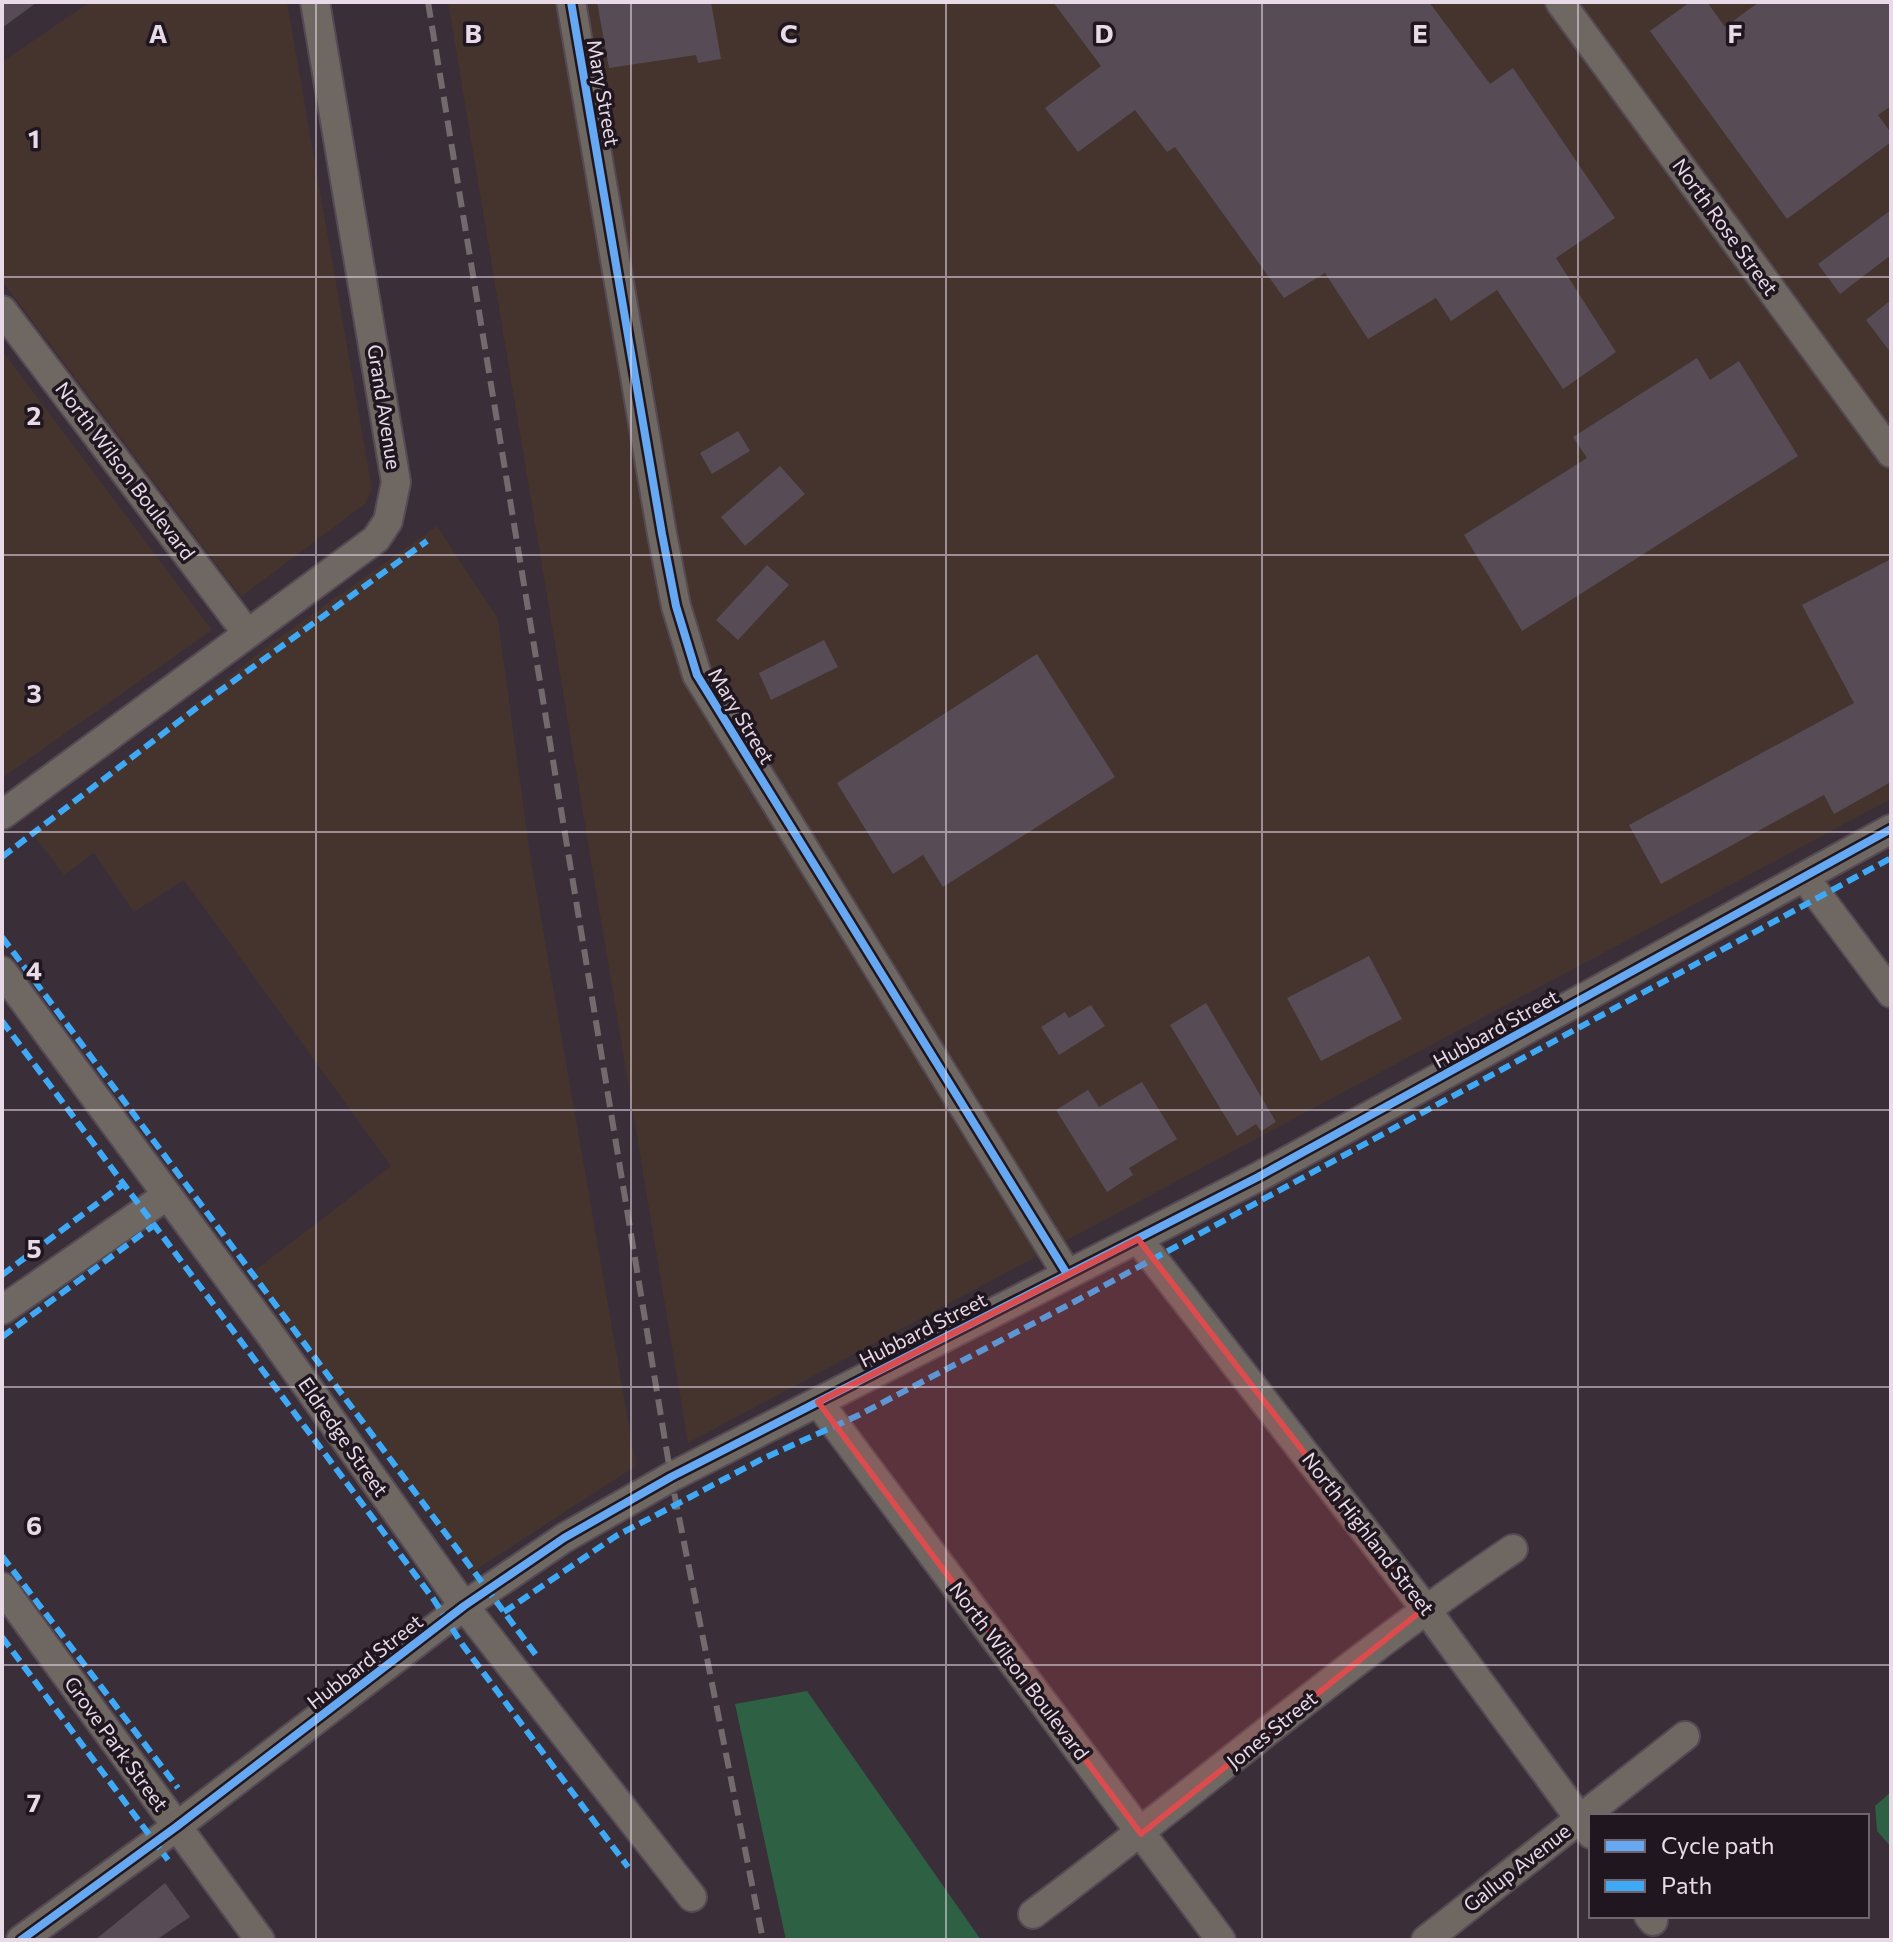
<svg xmlns="http://www.w3.org/2000/svg" width="1893" height="1942" font-family="Commissioner,sans-serif">
<style>
.industrial{fill:#44342d}
.green{fill:#2e6043}
.building{fill:#574c56}
.lines{fill:none;stroke-linecap:round;stroke-linejoin:round}
.minor-casing{stroke:#554a54;stroke-width:32}
.minor{stroke:#6e6762;stroke-width:28}
.rail{stroke:#726a6c;stroke-width:6;stroke-dasharray:16 8;stroke-linecap:butt}
.quiet{stroke:#3fa9f5;stroke-width:6;stroke-dasharray:12 6;stroke-linecap:butt}
.cycleway-casing{stroke:#20161f;stroke-width:13}
.cycleway{stroke:#66a8f1;stroke-width:8}
.marked{fill:#da4c4e;fill-opacity:0.2;stroke:#da4c4e;stroke-width:6;stroke-linejoin:round}
.grid{fill:none;stroke:#e8dae7;stroke-width:2;stroke-opacity:0.55}
.labels{text-anchor:middle;stroke-width:7;stroke-linejoin:round;paint-order:stroke}
.street-label{font-size:20px;fill:#e8dae7;stroke:#20161f}
.grid-label{font-size:26px;text-anchor:middle;font-weight:bold;fill:#e8dae7;stroke:#20161f;stroke-width:7;stroke-linejoin:round;paint-order:stroke}
</style>
<rect width="100%" height="100%" fill="#3a2e39"/>
<g class="industrial">
<polygon points="90,2 287,2 372,489 365,504 241,597 2,281 2,62"/>
<polygon points="448,2 1891,2 1891,799 688,1443"/>
<polygon points="2,350 212,630 2,778"/>
<polygon points="437,526 498,619 530,854 636,1466 474,1571 250,1274 391,1166 184,880 134,912 94,853 64,875 32,833 273,642"/>
</g>
<g class="green">
<polygon points="807,1691 981,1940 786,1940 735,1704"/>
<polygon points="1891,1792 1891,1847 1877,1831 1875,1806"/>
</g>
<g class="building">
<polygon points="2,2 37,2 2,28"/>
<polygon points="597,2 711,2 721,59 698,63 696,55 609,68"/>
<polygon points="1053,2 1429,2 1490,84 1513,68 1615,218 1556,258 1616,352 1563,389 1497,290 1451,321 1436,298 1368,339 1325,273 1284,298 1175,147 1167,152 1135,110 1078,152 1045,108 1101,66"/>
<polygon points="1690,2 1707,2 1725,27 1759,2 1891,2 1891,106 1878,115 1891,133 1891,142 1787,219 1650,31"/>
<polygon points="1891,210 1891,255 1840,294 1818,264"/>
<polygon points="1891,300 1891,353 1866,320"/>
<polygon points="1697,358 1710,380 1739,361 1798,456 1522,631 1464,535 1587,458 1573,437"/>
<polygon points="738,431 750,451 712,474 700,453"/>
<polygon points="780,466 805,494 745,546 721,517"/>
<polygon points="1891,559 1891,782 1834,814 1824,795 1661,884 1629,825 1854,703 1802,605"/>
<polygon points="767,565 789,585 738,640 716,620"/>
<polygon points="824,640 838,667 771,700 759,673"/>
<polygon points="1037,654 1115,777 943,887 923,855 893,874 837,783"/>
<polygon points="1369,956 1402,1019 1321,1061 1287,998"/>
<polygon points="1206,1003 1276,1122 1261,1131 1256,1124 1237,1136 1170,1025"/>
<polygon points="1091,1005 1105,1026 1059,1055 1041,1027 1065,1012 1069,1018"/>
<polygon points="1142,1082 1177,1139 1129,1168 1133,1175 1107,1192 1056,1110 1088,1090 1099,1107"/>
<polygon points="165,1883 190,1917 156,1940 95,1940"/>
</g>
<g class="lines">
<defs>
<g id="minor">
<polyline points="571,2 662,534 676,606 697,675 1067,1274"/>
<polyline points="1560,2 1891,453"/>
<polyline points="2,310 247,633"/>
<polyline points="2,815 376,539 388,521 396,482 315,2"/>
<polyline points="1805,878 1891,993"/>
<polyline points="2,971 267,1330 464,1606 692,1897"/>
<polyline points="1138,1239 1425,1608 1591,1834"/>
<polyline points="2,1310 166,1196"/>
<polyline points="818,1402 1221,1940"/>
<polyline points="2,1587 260,1940"/>
<path d="M1033,1914C1194,1794 1346,1661 1513,1549"/>
<polyline points="1649,1916 1653,1921"/>
<polyline points="21,1940 176,1827 464,1606 564,1538 671,1477 1258,1177 1891,829"/>
<polyline points="1426,1940 1685,1736"/>
</g>
</defs>
<use href="#minor" class="minor-casing"/>
<use href="#minor" class="minor"/>
<polyline class="rail" points="428,2 671,1477 763,1940"/>
<g class="quiet">
<polyline points="2,857 195,709 427,541"/>
<polyline points="2,937 539,1659"/>
<polyline points="2,1021 434,1600 462,1644 628,1867"/>
<polyline points="2,1275 122,1185"/>
<polyline points="2,1337 153,1226"/>
<polyline points="2,1556 178,1788"/>
<polyline points="504,1612 616,1536 660,1513 762,1459 859,1415 1074,1302 1891,858"/>
<polyline points="2,1637 168,1860"/>
</g>
<defs>
<g id="cycleway">
<polyline points="571,2 662,534 676,606 697,675 1067,1274"/>
<polyline points="21,1940 176,1827 464,1606 564,1538 671,1477 1258,1177 1891,829"/>
</g>
</defs>
<use href="#cycleway" class="cycleway-casing"/>
<use href="#cycleway" class="cycleway"/>
</g>
<path class="marked" d="M1138,1239L1425,1608L1141,1834L818,1402Z"/>
<path class="grid" d="M316,2V1940M631,2V1940M946,2V1940M1262,2V1940M1578,2V1940M2,277H1891M2,555H1891M2,832H1891M2,1110H1891M2,1387H1891M2,1665H1891"/>
<g class="labels">
<g class="street-label">
<text transform="translate(603 93) rotate(80)" y="7">Mary Street</text>
<text transform="translate(1725 227) rotate(54)" y="7">North Rose Street</text>
<text transform="translate(384 407) rotate(81)" y="7">Grand Avenue</text>
<text transform="translate(125 471) rotate(53)" y="7">North Wilson Boulevard</text>
<text transform="translate(741 716) rotate(59)" y="7">Mary Street</text>
<text transform="translate(1496 1029) rotate(-29)" y="7">Hubbard Street</text>
<text transform="translate(923 1330) rotate(-27)" y="7">Hubbard Street</text>
<text transform="translate(343 1437) rotate(55)" y="7">Eldredge Street</text>
<text transform="translate(1368 1534) rotate(52)" y="7">North Highland Street</text>
<text transform="translate(365 1662) rotate(-38)" y="7">Hubbard Street</text>
<text transform="translate(1019 1671) rotate(53)" y="7">North Wilson Boulevard</text>
<text transform="translate(1272 1730) rotate(-39)" y="7">Jones Street</text>
<text transform="translate(116 1744) rotate(54)" y="7">Grove Park Street</text>
<text transform="translate(1517 1868) rotate(-38)" y="7">Gallup Avenue</text>
</g>
</g>
<g class="grid-label">
<text x="158" y="43">A</text>
<text x="473" y="43">B</text>
<text x="789" y="43">C</text>
<text x="1104" y="43">D</text>
<text x="1420" y="43">E</text>
<text x="1735" y="43">F</text>
<text x="34" y="148">1</text>
<text x="34" y="425">2</text>
<text x="34" y="703">3</text>
<text x="34" y="980">4</text>
<text x="34" y="1258">5</text>
<text x="34" y="1535">6</text>
<text x="34" y="1812">7</text>
</g>
<rect width="1893" height="1942" fill="none" stroke="#e8dae7" stroke-width="8"/>
<rect x="1589" y="1814" width="280" height="104" fill="#20161f" stroke="#70646f" stroke-width="2"/>
<rect x="1605" y="1840" width="40" height="12" fill="#66a8f1" stroke="#70646f" stroke-width="2"/>
<text x="1661" y="1854" font-size="24" fill="#e8dae7">Cycle path</text>
<rect x="1605" y="1880" width="40" height="12" fill="#3fa9f5" stroke="#70646f" stroke-width="2"/>
<text x="1661" y="1894" font-size="24" fill="#e8dae7">Path</text>
</svg>
